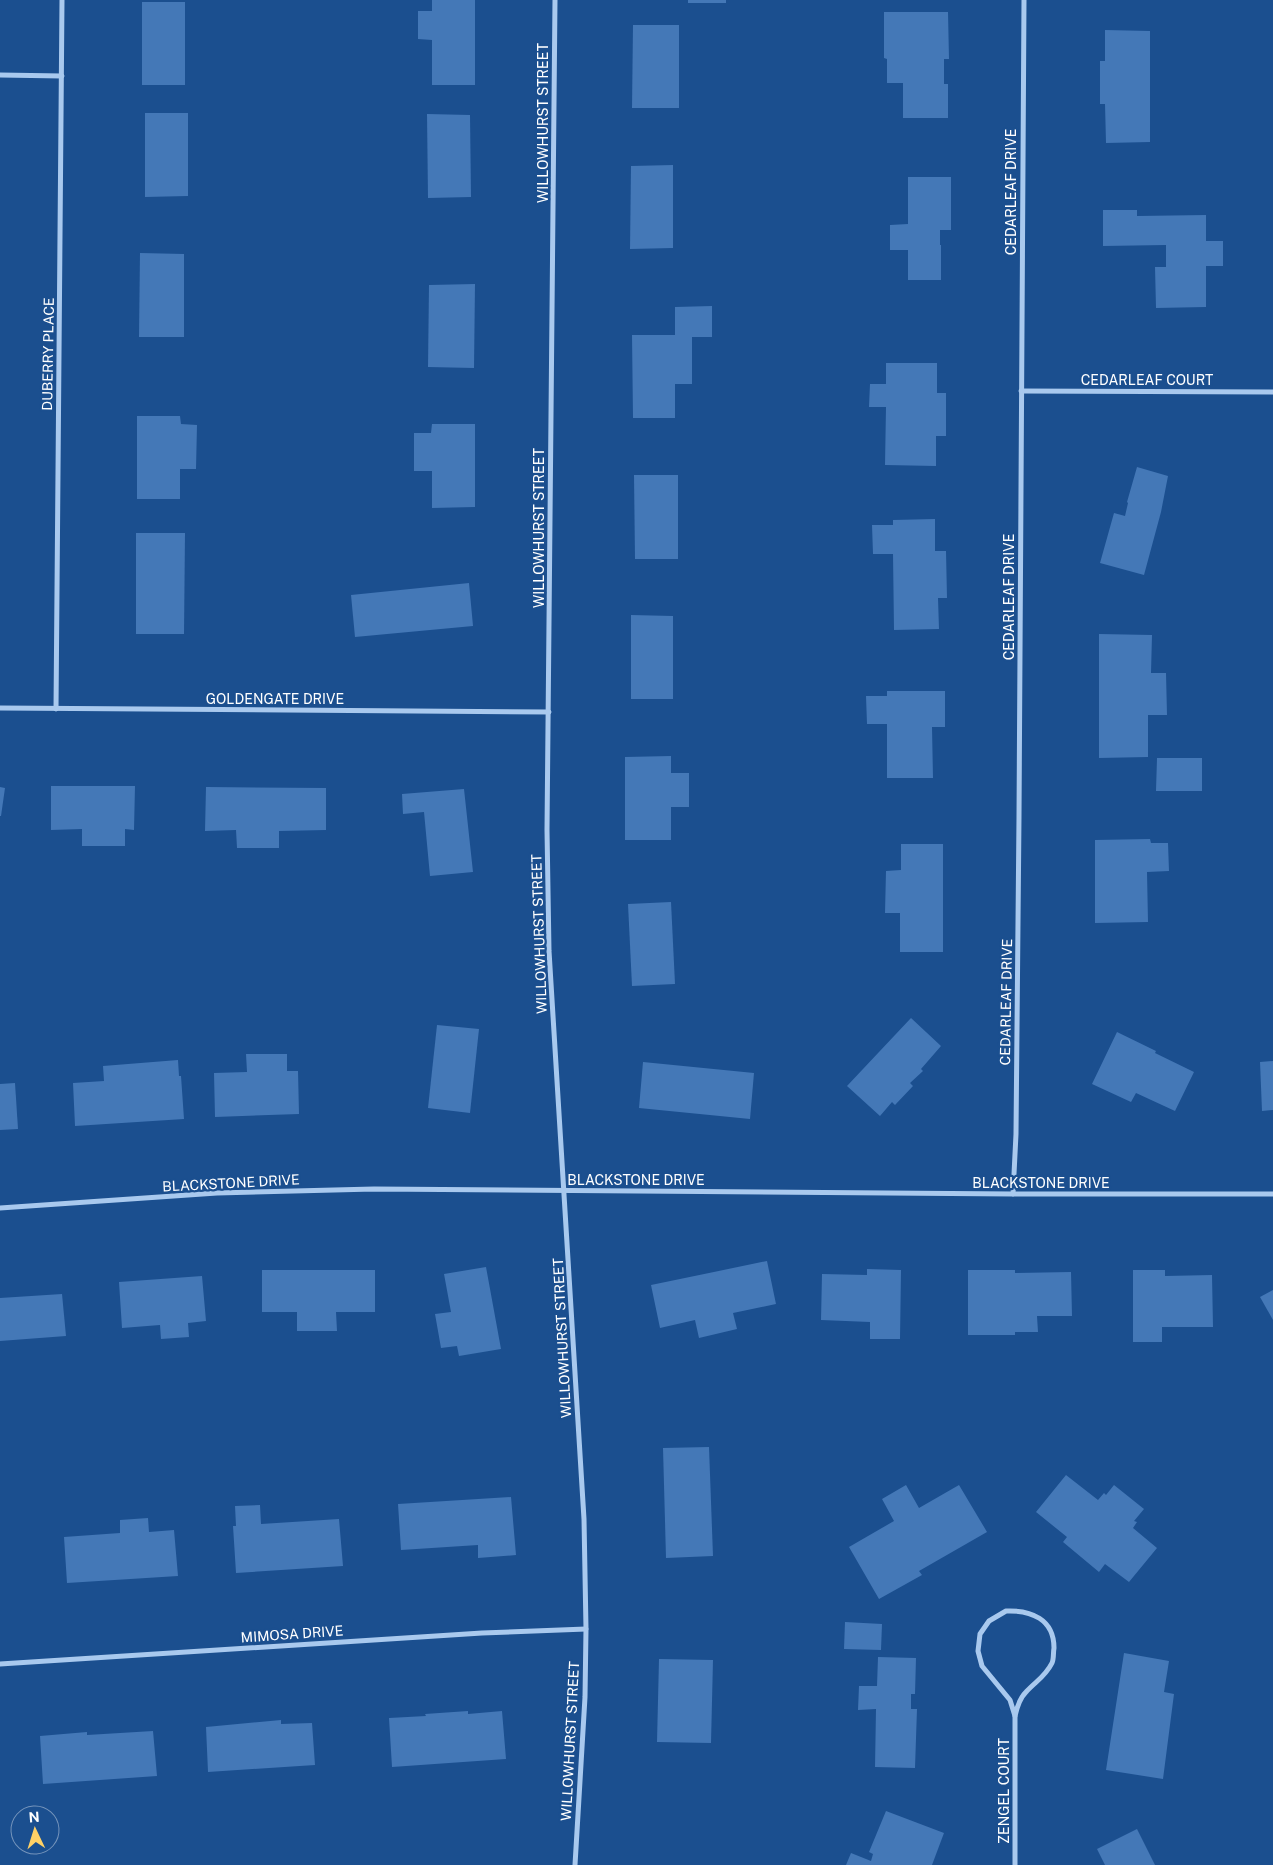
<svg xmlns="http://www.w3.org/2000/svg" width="1273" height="1865" font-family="'Public Sans',sans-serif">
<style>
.building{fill:#4478b7}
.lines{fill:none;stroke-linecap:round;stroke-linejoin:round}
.street{stroke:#a9c9ee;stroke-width:5}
.labels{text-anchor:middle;stroke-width:4.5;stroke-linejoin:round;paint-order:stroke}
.street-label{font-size:14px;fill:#fff;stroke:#1b4f8f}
</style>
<rect width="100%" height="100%" fill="#1b4f8f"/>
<g class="building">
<polygon points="432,0 475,0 475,85 432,85 432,40 418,39 418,11 432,11"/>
<rect x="688" y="0" width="38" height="3"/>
<rect x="142" y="2" width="43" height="83"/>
<polygon points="884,12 948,12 949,59 944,59 944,84 948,84 948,118 903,118 903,83 887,83 887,59 884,58"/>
<polygon points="633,25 679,25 679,108 632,108"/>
<polygon points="1105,30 1150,31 1150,142 1106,143 1105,104 1100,104 1100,61 1105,61"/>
<polygon points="145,113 188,113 188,196 145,197"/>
<polygon points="427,114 470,115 471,197 428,198"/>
<polygon points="673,165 673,248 630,249 631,166"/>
<polygon points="908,177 951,177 951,230 940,230 940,245 941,245 941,280 908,280 908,250 890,250 890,225 908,224"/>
<polygon points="1103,210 1137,210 1137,216 1206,215 1206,241 1223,241 1223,266 1206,266 1206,307 1156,308 1155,267 1166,267 1166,245 1103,246"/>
<polygon points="140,253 184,254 184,337 139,337"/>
<polygon points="475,284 474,368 428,367 429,285"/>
<polygon points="712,306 712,337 692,337 692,384 675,384 675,418 633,418 632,335 675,335 675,307"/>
<polygon points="886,363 937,363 937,393 946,393 946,436 936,436 936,466 885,465 886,407 869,407 870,384 886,384"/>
<polygon points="137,416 180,416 181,424 197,425 196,469 180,469 180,499 137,499"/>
<polygon points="432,424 475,424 475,507 432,508 432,471 414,471 414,433 431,433"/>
<polygon points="1137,467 1168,476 1161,512 1144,575 1100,563 1114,513 1125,516 1128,503 1127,502"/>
<polygon points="634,475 678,475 678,559 635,559"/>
<polygon points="935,519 935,551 946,551 947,598 938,598 939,629 894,630 893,554 873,554 872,525 893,525 893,520"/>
<polygon points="136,533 185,533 184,634 136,634"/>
<polygon points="469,583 473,626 355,637 351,595"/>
<polygon points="631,615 673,616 673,699 631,699"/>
<polygon points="1099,634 1152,635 1151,673 1166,673 1167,715 1148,715 1148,757 1099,758"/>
<polygon points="887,691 945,691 945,727 932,727 933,778 887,778 887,724 867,724 866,696 887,696"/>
<polygon points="671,756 671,773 689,773 689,807 671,807 671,840 625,840 625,757"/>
<polygon points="1157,758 1202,758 1202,791 1156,791"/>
<polygon points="51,786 135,786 134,830 125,829 125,846 82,846 82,829 51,830"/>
<polygon points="0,787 5,788 1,816 0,816"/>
<polygon points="206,787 326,788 326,830 279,831 279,848 237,848 236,830 205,831"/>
<polygon points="464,789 473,872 430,876 424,812 403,814 402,794"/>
<polygon points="1150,839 1151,843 1168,843 1169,871 1147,872 1148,922 1095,923 1095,840"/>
<polygon points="901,844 943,844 943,952 900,952 900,913 885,913 886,871 901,870"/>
<polygon points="671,902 675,984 632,986 628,904"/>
<polygon points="911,1018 941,1046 921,1069 923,1071 910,1083 913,1086 895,1105 892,1102 880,1116 847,1086"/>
<polygon points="437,1025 479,1029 470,1113 428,1108"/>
<polygon points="1117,1032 1156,1051 1155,1053 1194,1072 1175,1111 1136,1093 1131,1102 1092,1084"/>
<polygon points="246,1054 287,1054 287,1071 298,1071 299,1114 215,1117 214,1073 247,1072"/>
<polygon points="178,1060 179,1076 181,1076 184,1119 75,1126 73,1083 104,1081 103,1066"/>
<polygon points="1273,1061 1273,1110 1262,1111 1260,1062"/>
<polygon points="643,1062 754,1073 750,1119 639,1108"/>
<polygon points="15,1083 18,1129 0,1130 0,1084"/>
<polygon points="767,1261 776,1304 733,1313 737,1329 699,1338 695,1320 660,1328 651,1285"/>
<polygon points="486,1267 501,1349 459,1356 457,1346 441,1348 435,1314 451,1312 444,1274"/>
<polygon points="867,1269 901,1270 900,1339 870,1339 870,1322 821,1320 822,1274 867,1275"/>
<polygon points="262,1270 375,1270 375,1312 336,1312 337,1331 297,1331 297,1312 262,1312"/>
<polygon points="968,1270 1015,1270 1015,1273 1071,1272 1072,1316 1037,1316 1038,1332 1015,1332 1015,1335 968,1335"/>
<polygon points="1133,1270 1165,1270 1165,1276 1212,1275 1213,1327 1162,1327 1162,1342 1133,1342"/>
<polygon points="202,1276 206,1321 188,1323 189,1337 161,1339 160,1325 122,1328 119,1282"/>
<polygon points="1273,1290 1273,1320 1260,1297"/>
<polygon points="62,1294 66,1336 0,1341 0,1298"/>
<polygon points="709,1447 713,1556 666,1558 663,1448"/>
<polygon points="1066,1475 1098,1500 1104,1493 1106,1495 1114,1485 1144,1509 1134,1521 1137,1522 1133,1528 1157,1548 1129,1582 1105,1564 1099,1572 1063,1542 1067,1537 1036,1512"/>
<polygon points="906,1485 919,1508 959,1485 987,1532 919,1571 922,1575 879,1599 849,1547 894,1521 882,1499"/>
<polygon points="511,1497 516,1555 478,1558 478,1545 401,1550 398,1504"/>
<polygon points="260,1505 261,1524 339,1519 343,1566 236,1573 233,1526 236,1526 235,1506"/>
<polygon points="148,1518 149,1532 174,1530 178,1576 67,1583 64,1537 120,1533 120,1520"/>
<polygon points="845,1622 882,1624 881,1650 844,1649"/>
<polygon points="1124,1653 1169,1661 1164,1692 1174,1694 1163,1779 1106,1770"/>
<polygon points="878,1657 916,1658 915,1694 911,1694 911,1709 917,1709 915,1768 875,1767 876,1709 858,1710 859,1686 877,1686"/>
<polygon points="659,1659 713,1660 711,1743 657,1742"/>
<polygon points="468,1711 468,1714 502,1711 506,1759 392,1767 389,1718 426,1716 425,1714"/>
<polygon points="281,1720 281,1724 312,1723 315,1765 208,1772 206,1727"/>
<polygon points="153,1731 157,1776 43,1784 40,1736 87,1732 87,1735"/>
<polygon points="886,1811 944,1833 932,1865 846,1865 851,1853 871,1861 873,1854 869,1852"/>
<polygon points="1137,1829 1155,1865 1105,1865 1097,1849"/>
</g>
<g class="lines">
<g class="street">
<polyline points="555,0 547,830 549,951 584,1519 586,1629 585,1697 575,1865"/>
<polyline points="0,75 62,76"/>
<polyline points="1021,391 1273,392"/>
<polyline points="0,708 549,712"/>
<polyline points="56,709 62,0"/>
<polyline points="1013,1194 1016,1134 1019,817 1024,0"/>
<polyline points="0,1208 217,1193 374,1189 1013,1194 1273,1194"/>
<path d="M1006,1611C1031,1610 1054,1619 1054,1648C1053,1653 1054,1659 1052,1663C1045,1677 1036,1681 1026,1692C1020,1698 1017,1707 1015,1716L1010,1700L982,1666L978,1651L980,1634L989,1621Z"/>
<polyline points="0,1664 482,1633 586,1629"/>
<polyline points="1015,1865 1015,1716"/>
</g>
</g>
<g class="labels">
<g class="street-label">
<text transform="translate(543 123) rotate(-90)" y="5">WILLOWHURST STREET</text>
<text transform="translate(1011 192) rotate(-90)" y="5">CEDARLEAF DRIVE</text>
<text transform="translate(48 354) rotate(-89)" y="5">DUBERRY PLACE</text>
<text x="1147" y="385">CEDARLEAF COURT</text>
<text transform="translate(539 528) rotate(-90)" y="5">WILLOWHURST STREET</text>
<text transform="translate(1009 597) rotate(-90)" y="5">CEDARLEAF DRIVE</text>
<text x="275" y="704">GOLDENGATE DRIVE</text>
<text transform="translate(539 934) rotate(-92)" y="5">WILLOWHURST STREET</text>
<text transform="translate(1006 1002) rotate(-89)" y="5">CEDARLEAF DRIVE</text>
<text x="636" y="1185">BLACKSTONE DRIVE</text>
<text transform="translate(231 1183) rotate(-3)" y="5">BLACKSTONE DRIVE</text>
<text x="1041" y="1188">BLACKSTONE DRIVE</text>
<text transform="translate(562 1338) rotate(-93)" y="5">WILLOWHURST STREET</text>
<text transform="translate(292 1634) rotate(-4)" y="5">MIMOSA DRIVE</text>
<text transform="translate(570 1741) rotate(-87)" y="5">WILLOWHURST STREET</text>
<text transform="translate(1004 1791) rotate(-90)" y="5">ZENGEL COURT</text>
</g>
</g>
<g transform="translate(35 1830) rotate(356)"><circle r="24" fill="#1b4f8f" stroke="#7695bc"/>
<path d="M0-4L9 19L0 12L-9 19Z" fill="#ffd166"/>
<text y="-8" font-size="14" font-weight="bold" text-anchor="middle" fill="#ffffff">N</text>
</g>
</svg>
